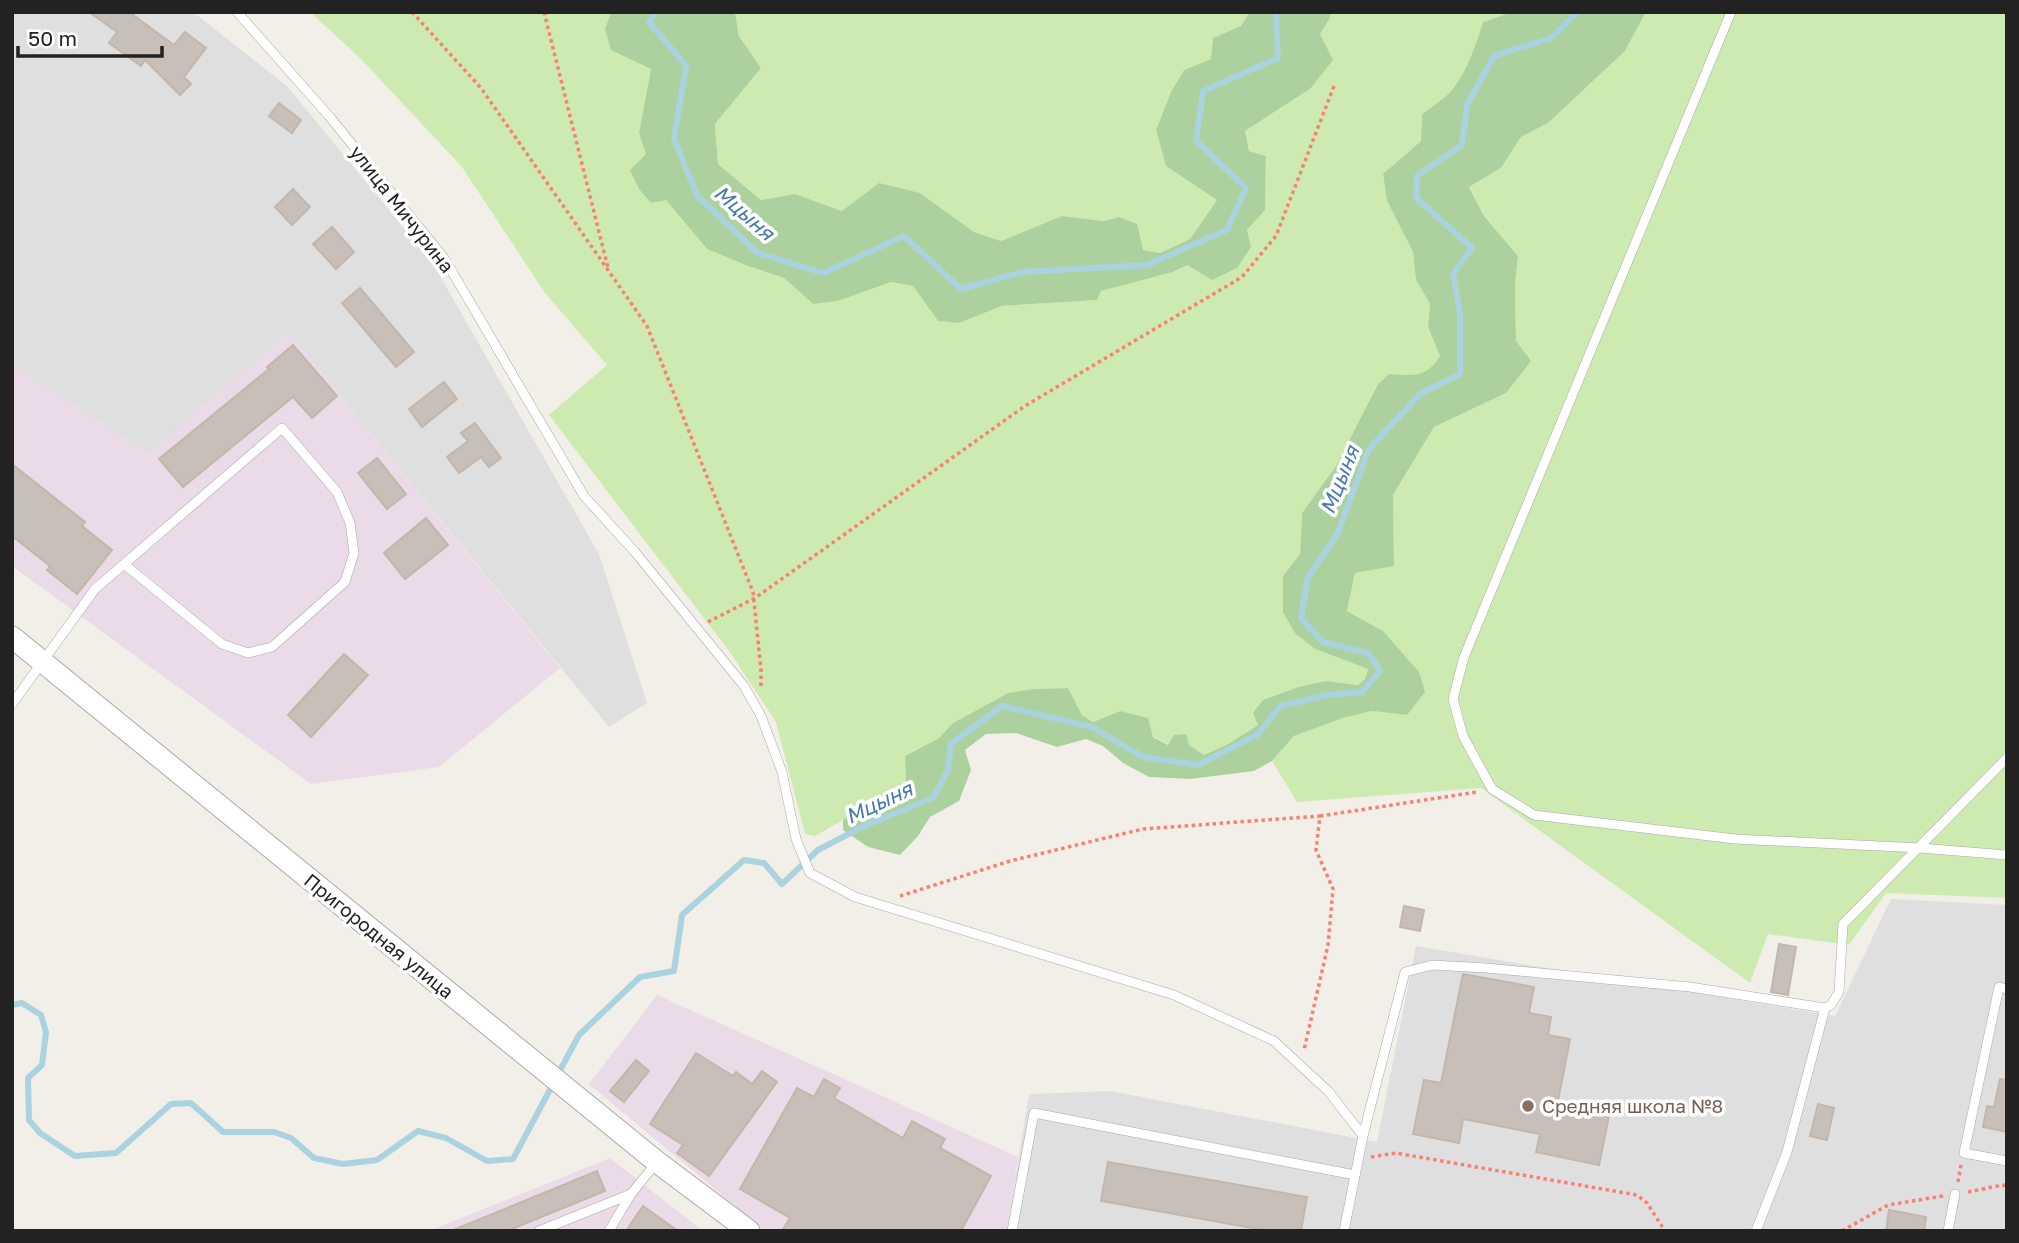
<svg xmlns="http://www.w3.org/2000/svg" width="2019" height="1243" font-family="'Golos Text',sans-serif">
<style>
.residential{fill:#e0dfdf}
.industrial{fill:#ebdbe8}
.grass{fill:#cdebb0}
.forest{fill:#add19e}
.lines{fill:none;stroke-linecap:round;stroke-linejoin:round}
.stream{stroke:#aad3df;stroke-width:6}
.building{fill:#c7bfb8;stroke:#c4b6ab;stroke-width:2}
.service-casing{stroke:#a9a9a9;stroke-width:10}
.tertiary-casing{stroke:#a9a9a9;stroke-width:23}
.path{stroke:#fa8072;stroke-width:3.5;stroke-dasharray:3.5 3.5;stroke-linecap:butt}
.service{stroke:#fff;stroke-width:9}
.tertiary{stroke:#fff;stroke-width:21}
.education-dot{fill:#8d6e63;stroke:#fff;stroke-width:2.5}
.labels{text-anchor:middle;stroke-width:7;stroke-linejoin:round;paint-order:stroke}
.street-label{font-size:19px;fill:#222;stroke:#fff}
.education-label{font-size:19px;fill:#785e54;stroke:#fff;text-anchor:start}
.water-label{font-size:21px;font-style:italic;fill:#4a7aab;stroke:#fff}
</style>
<rect width="100%" height="100%" fill="#f2efe9"/>
<g class="residential">
<polygon points="12,12 193,12 287,86 432,262 599,554 647,703 609,727 288,332 148,454 12,364"/>
<polygon points="1891,899 2007,905 2007,1231 1006,1231 1029,1094 1110,1091 1377,1142 1416,946 1835,1016"/>
</g>
<g class="industrial">
<polygon points="288,332 560,668 439,767 311,784 12,566 12,364 148,454"/>
<polygon points="657,995 1018,1157 1006,1231 765,1231 589,1084"/>
<polygon points="610,1158 703,1231 429,1231"/>
</g>
<g class="grass">
<path d="M310,12H611L605,29L651,69L639,133L666,200L707,249L748,266L784,278L813,304L838,301L891,282L913,286L938,321L959,323L1002,306L1097,300L1101,291L1173,272L1187,265L1212,280L1247,230L1265,210L1266,156L1249,151L1245,131L1310,89L1320,34L1330,18L1331,12H1512L1483,22C1475,47 1465,79 1445,97C1438,103 1430,108 1422,114L1421,141L1383,174L1387,201L1413,252L1416,280L1430,304L1428,327L1440,356C1425,379 1415,375 1390,374L1378,384L1336,466L1302,513L1300,554L1283,576L1315,649L1368,669L1365,679L1358,685L1326,681L1228,744L1204,755L1189,745H1169L1153,736L1120,711L1093,722L1082,715L1068,688L1033,689L1008,693L953,723L939,738L905,756L906,782L909,792L888,805L860,806L843,820L815,836L805,834L776,722L729,651L549,415L607,365L545,293L462,167L360,58Z"/>
<polygon points="735,12 1250,12 1242,26 1213,38 1212,59 1184,70 1171,92 1156,130 1166,166 1217,200 1190,239 1160,253 1143,250 1119,217 1104,221 1062,216 1001,241 974,232 920,193 842,211 795,194 761,200 718,164 715,124 761,68 739,36"/>
<polygon points="1646,12 2007,12 2007,898 1886,893 1849,945 1768,934 1750,983 1481,788 1297,802 1272,761 1294,736 1343,718 1372,711 1407,715 1383,631 1347,611 1355,573 1394,565 1393,495 1434,427 1506,393 1516,341 1515,285 1518,256 1484,216 1469,187 1501,168 1521,137 1548,123 1625,51"/>
</g>
<g class="forest">
<polygon points="611,12 735,12 739,36 761,68 715,124 718,164 761,200 795,194 842,211 879,183 920,193 974,232 1001,241 1062,216 1104,221 1119,217 1137,224 1143,250 1160,253 1190,239 1217,200 1166,166 1156,130 1171,92 1184,70 1211,59 1213,38 1241,26 1250,12 1331,12 1330,18 1320,34 1333,60 1310,89 1245,131 1249,151 1266,156 1265,210 1247,230 1251,247 1237,268 1212,280 1187,265 1173,272 1101,291 1097,300 1002,306 959,323 938,321 913,286 891,282 838,301 813,304 784,278 748,266 707,249 666,200 651,203 639,189 630,170 646,154 639,133 651,69 611,50 605,29"/>
<path d="M1512,12H1646L1625,51L1548,123L1521,137L1501,168L1469,187L1484,216L1518,256L1515,285L1516,341L1531,361L1506,393L1434,427L1393,495L1394,566L1355,573L1347,611L1383,631L1419,672L1425,692L1407,715L1372,711L1343,718L1294,736L1272,761L1254,771L1190,779L1149,777L1123,763L1103,746L1086,739L1057,747L1016,733L986,734L965,750L971,770L959,801L930,817L918,836L900,855L868,847L843,830V820L860,806L888,805L909,792L906,782L905,756L939,738L953,723L1008,693L1033,689L1068,688L1082,715L1093,722L1120,711L1148,718L1153,737L1168,745L1174,735L1186,734L1189,745L1204,755L1228,744L1258,725L1253,713L1263,700L1299,687L1326,681L1358,685L1365,679L1368,669L1315,649L1295,633L1283,612V576L1300,554L1302,513L1336,466L1378,384L1389,374C1414,375 1425,379 1440,356L1428,327L1430,304L1416,280L1413,252L1387,201L1383,174L1421,141L1422,114C1430,108 1438,103 1445,97C1465,79 1475,47 1483,22Z"/>
</g>
<g class="lines">
<g class="stream">
<polyline points="656,12 649,22 686,66 674,139 698,197 758,253 823,273 904,236 961,289 1022,272 1147,265 1227,230 1246,188 1196,141 1203,91 1278,58 1276,12"/>
<polyline points="12,1005 22,1003 41,1015 46,1032 42,1065 28,1078 29,1120 40,1133 75,1156 116,1153 171,1104 191,1103 223,1132 274,1132 291,1138 314,1158 343,1164 377,1160 418,1131 446,1138 487,1161 513,1159 553,1084"/>
<polyline points="558,1074 579,1035 640,977 674,971 682,915 744,860 764,863 782,884 818,850 864,826 933,798 948,770 951,744 1002,706 1092,727 1143,757 1198,765 1257,735 1281,706 1328,695 1362,692 1380,671 1368,653 1323,642 1301,618 1308,577 1337,535 1369,449 1420,394 1460,374 1460,314 1453,274 1472,248 1416,198 1417,176 1462,145 1467,105 1494,56 1551,38 1577,12"/>
</g>
</g>
<g class="building">
<polygon points="89,12 129,12 174,45 185,32 206,48 184,77 191,84 180,95 145,60 141,66 109,43 117,32"/>
<polygon points="279,103 301,120 292,133 269,116"/>
<polygon points="293,189 310,207 292,225 275,207"/>
<polygon points="332,227 354,252 336,269 313,244"/>
<polygon points="360,288 414,352 396,367 342,303"/>
<polygon points="293,345 337,396 312,418 293,397 183,487 159,459 269,369 267,367"/>
<polygon points="444,382 457,399 422,427 409,409"/>
<polygon points="475,423 501,458 489,467 481,457 459,473 447,457 468,441 461,433"/>
<polygon points="377,458 406,494 387,509 358,473"/>
<polygon points="12,464 85,522 82,526 112,550 77,594 47,570 50,566 12,536"/>
<polygon points="426,518 448,545 405,579 384,553"/>
<polygon points="344,654 368,675 311,737 288,715"/>
<polygon points="1404,906 1424,910 1420,931 1400,927"/>
<polygon points="1779,944 1796,947 1788,995 1771,992"/>
<polygon points="1463,974 1534,987 1529,1013 1551,1017 1548,1035 1570,1039 1557,1106 1609,1116 1599,1165 1536,1152 1540,1134 1463,1119 1459,1143 1413,1134 1424,1080 1441,1083"/>
<polygon points="696,1053 733,1076 736,1072 752,1084 762,1071 777,1082 709,1176 677,1153 683,1145 650,1124"/>
<polygon points="636,1060 649,1071 624,1102 610,1091"/>
<polygon points="824,1079 840,1088 834,1098 903,1138 912,1121 945,1139 940,1148 991,1176 961,1231 782,1231 790,1218 740,1189 797,1088 814,1097"/>
<polygon points="2000,1079 2007,1080 2007,1132 1983,1127 1987,1106 1994,1107"/>
<polygon points="1818,1104 1834,1108 1827,1140 1810,1136"/>
<polygon points="1108,1162 1307,1197 1301,1231 1269,1231 1101,1201"/>
<polygon points="597,1171 605,1191 507,1231 451,1231"/>
<polygon points="643,1206 678,1231 626,1231"/>
<polygon points="1889,1210 1926,1217 1924,1231 1886,1231"/>
</g>
<g class="lines">
<defs>
<g id="service">
<polyline points="237,12 329,116 444,258 584,496 635,552 744,686 761,716 782,772 796,839 810,873 855,897 1174,995 1274,1041 1329,1092 1363,1136"/>
<polyline points="1731,12 1464,657 1453,699 1463,736 1492,789 1534,815 1735,839 1920,848 2007,855"/>
<polyline points="12,704 95,589 282,428 337,492 350,523 354,553 345,582 272,647 248,653 222,644 124,564"/>
<polyline points="2007,989 1999,987 1964,1153 2007,1161"/>
<polyline points="539,1231 631,1194 657,1162"/>
<polyline points="609,1231 631,1194"/>
<polyline points="1012,1231 1034,1113 1355,1175"/>
<polyline points="1344,1231 1363,1136 1405,972 1432,965 1486,968 1690,987 1825,1008"/>
<polyline points="1756,1231 1787,1152 1825,1008 1831,1005 1839,992 1843,924 2007,758"/>
<polyline points="1948,1231 1955,1194"/>
</g>
<polyline id="tertiary" points="12,637 657,1162 749,1231"/>
</defs>
<use href="#service" class="service-casing"/>
<use href="#tertiary" class="tertiary-casing"/>
<g class="path">
<polyline points="412,12 481,88 647,326 753,592 761,670 761,688"/>
<polyline points="544,12 608,268"/>
<polyline points="708,622 755,598 1025,406 1242,277 1276,236 1334,86"/>
<polyline points="1320,816 1477,792"/>
<polyline points="900,896 1010,861 1143,829 1320,816 1316,850 1333,889 1328,945 1304,1050"/>
<polyline points="1371,1157 1396,1153 1637,1195 1647,1203 1665,1231"/>
<polyline points="1958,1182 1961,1165"/>
<polyline points="1968,1192 2002,1185 2007,1186"/>
<polyline points="1842,1231 1888,1205 1943,1196"/>
</g>
<use href="#service" class="service"/>
<use href="#tertiary" class="tertiary"/>
</g>
<circle class="education-dot" cx="1528" cy="1106" r="7"/>
<g class="labels">
<g class="street-label">
<text transform="translate(402 209) rotate(52)" y="7">улица Мичурина</text>
<text transform="translate(379 936) rotate(39)" y="7">Пригородная улица</text>
</g>
<g class="education-label">
<text x="1542" y="1113">Средняя школа №8</text>
</g>
<g class="water-label">
<text transform="translate(744 213) rotate(41)" y="7">Мцыня</text>
<text transform="translate(1340 480) rotate(-68)" y="7">Мцыня</text>
<text transform="translate(879 803) rotate(-25)" y="7">Мцыня</text>
</g>
</g>
<rect width="2019" height="1243" fill="none" stroke="#222222" stroke-width="28"/>
<path d="M18 46v10h144v-10" fill="none" stroke="#222222" stroke-width="3.5"/>
<text x="28" y="46" font-size="21" fill="#222222" stroke="#ffffff" stroke-width="5" paint-order="stroke">50 m</text>
</svg>
